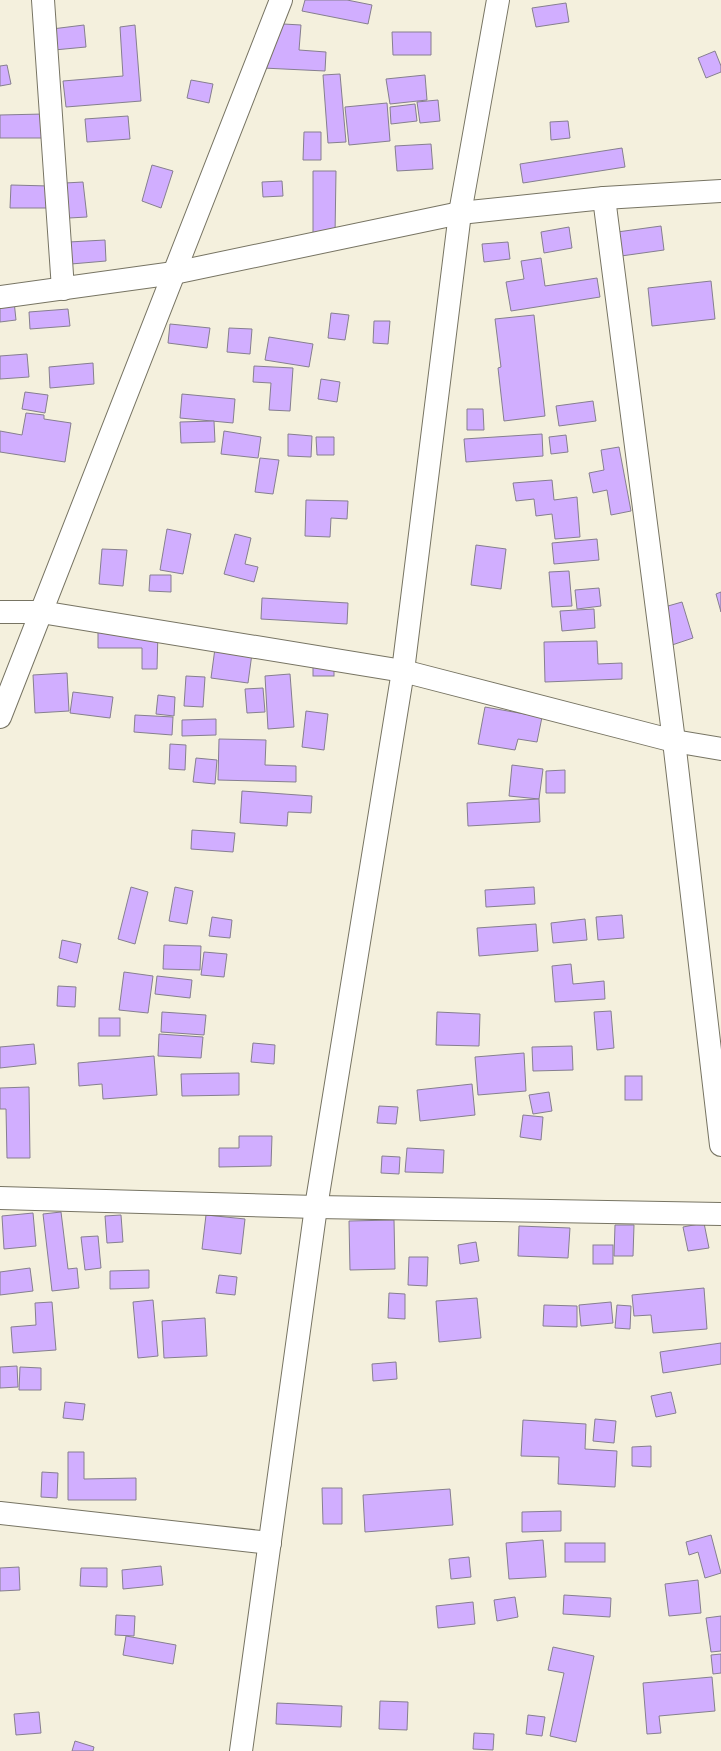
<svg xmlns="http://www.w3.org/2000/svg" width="721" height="1751" font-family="'Fira Sans',sans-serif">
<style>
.building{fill:#d1aeff;stroke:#867f8f}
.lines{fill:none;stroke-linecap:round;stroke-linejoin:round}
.minor-casing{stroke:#777463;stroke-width:24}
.tertiary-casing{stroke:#777463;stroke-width:24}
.minor{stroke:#fff;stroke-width:22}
.tertiary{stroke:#fff;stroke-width:22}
</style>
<rect width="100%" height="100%" fill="#f4f0dd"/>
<g class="building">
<polygon points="305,0 347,0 372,5 368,24 302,11"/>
<polygon points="566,3 569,22 536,27 532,8"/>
<polygon points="266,23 301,25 299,50 326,52 325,71 263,68"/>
<polygon points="84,25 86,47 54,50 52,29"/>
<polygon points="135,25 141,101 66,107 63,81 123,76 120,27"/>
<polygon points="392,32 431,32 431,55 393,55"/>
<polygon points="715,51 721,66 721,72 706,78 698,58"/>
<polygon points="7,65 11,84 0,86 0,66"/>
<polygon points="340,74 346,142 328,143 323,75"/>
<polygon points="425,75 427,100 390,104 386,79"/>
<polygon points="191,80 213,84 209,103 187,98"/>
<polygon points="438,100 440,121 420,123 417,102"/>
<polygon points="387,103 390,141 349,145 345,107"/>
<polygon points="415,104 417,121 391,124 390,107"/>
<polygon points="44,114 44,138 0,138 0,115"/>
<polygon points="128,116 130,139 87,142 85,119"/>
<polygon points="568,121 570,138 551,140 550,122"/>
<polygon points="304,132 321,132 321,160 303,160"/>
<polygon points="431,144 433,169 397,171 395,146"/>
<polygon points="622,148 625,167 523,183 520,164"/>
<polygon points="152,165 173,171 161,208 142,201"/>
<polygon points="313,171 336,171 335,235 313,235"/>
<polygon points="282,181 283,196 263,197 262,182"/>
<polygon points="83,182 87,217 69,218 65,183"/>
<polygon points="11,185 49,186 48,208 10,208"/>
<polygon points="661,226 664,250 614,257 610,233"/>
<polygon points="569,227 572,248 544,253 541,232"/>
<polygon points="105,240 106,261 71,264 69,242"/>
<polygon points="508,242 510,259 484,262 482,244"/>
<polygon points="541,258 545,286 597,278 600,297 511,311 506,282 524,279 521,261"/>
<polygon points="711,281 715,319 652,326 648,288"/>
<polygon points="14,301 16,320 0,322 0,302"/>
<polygon points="68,309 70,326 30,329 29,312"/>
<polygon points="331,313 349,315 345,340 328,338"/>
<polygon points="534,315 545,416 504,421 498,368 501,367 495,319"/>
<polygon points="374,321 390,321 388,344 373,343"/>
<polygon points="170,324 210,328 207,348 168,343"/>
<polygon points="229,328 252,329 250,354 227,352"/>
<polygon points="269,337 313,344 309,367 265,360"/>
<polygon points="27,354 29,377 0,379 0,356"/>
<polygon points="93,363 94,384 50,388 49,367"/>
<polygon points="254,366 293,368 290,411 269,410 271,383 253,382"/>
<polygon points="321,379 340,382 337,402 318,399"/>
<polygon points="25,392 48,395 45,413 22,409"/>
<polygon points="182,394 235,399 233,423 180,418"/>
<polygon points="593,401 596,421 559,426 556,406"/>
<polygon points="467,409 483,409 484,430 467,430"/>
<polygon points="26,413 44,415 44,419 71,423 65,462 0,452 0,431 22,435"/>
<polygon points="214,421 215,442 181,443 180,422"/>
<polygon points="224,431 261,437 258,458 221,454"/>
<polygon points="288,434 312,436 311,457 288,456"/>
<polygon points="542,434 543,456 466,462 464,439"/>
<polygon points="566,435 568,452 551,454 549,437"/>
<polygon points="316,437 334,437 334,455 317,455"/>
<polygon points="619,447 631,511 611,515 607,490 593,493 589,473 604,470 601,450"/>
<polygon points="260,458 279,460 273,494 255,492"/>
<polygon points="552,480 554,500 577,497 580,537 555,539 552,514 536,516 534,499 516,501 513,483"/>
<polygon points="306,500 348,501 347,519 331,518 330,537 305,536"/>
<polygon points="167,529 191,534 183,574 160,570"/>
<polygon points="235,534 251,538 245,564 258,567 254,582 224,574"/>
<polygon points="597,539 599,560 554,564 552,543"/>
<polygon points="476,545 506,549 501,589 471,585"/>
<polygon points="102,549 127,550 123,586 99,584"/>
<polygon points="569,571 572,606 552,607 549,572"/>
<polygon points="150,575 171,575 171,592 149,591"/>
<polygon points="599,588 601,606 577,609 575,590"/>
<polygon points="721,592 721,612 716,594"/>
<polygon points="262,598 348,603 347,624 261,619"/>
<polygon points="682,602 693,638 672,645 661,608"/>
<polygon points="594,609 595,628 562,631 560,611"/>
<polygon points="98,630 158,631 157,669 142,669 142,648 98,648"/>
<polygon points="216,641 253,646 248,683 211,678"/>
<polygon points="597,641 598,664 622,663 622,679 545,682 544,642"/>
<rect x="313" y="657" width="21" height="19"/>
<polygon points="67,673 69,711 35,713 33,675"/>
<polygon points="290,674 294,727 268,729 265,676"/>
<polygon points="186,676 205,677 203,707 184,706"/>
<polygon points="263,688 265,712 247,713 245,689"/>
<polygon points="73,692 113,697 110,718 70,713"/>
<polygon points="158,695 175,697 174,716 156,714"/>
<polygon points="485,707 542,717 537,742 518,739 515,750 478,744"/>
<polygon points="306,711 328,714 324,750 302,747"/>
<polygon points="135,715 173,717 172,735 134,732"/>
<polygon points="216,719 216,735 182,736 182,720"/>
<polygon points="219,739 266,740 265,765 296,766 296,782 218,780"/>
<polygon points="170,744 186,745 185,770 169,769"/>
<polygon points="196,758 217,760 215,784 193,782"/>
<polygon points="512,765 543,769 539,799 509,796"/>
<polygon points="565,770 565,793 546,793 546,771"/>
<polygon points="242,791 312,796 311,813 288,812 287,826 240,823"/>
<polygon points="539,799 540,822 468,826 467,803"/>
<polygon points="192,830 235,833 233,852 191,849"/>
<polygon points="131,887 148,892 135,944 118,939"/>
<polygon points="175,887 193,891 187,924 169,921"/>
<polygon points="534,887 535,904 486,907 485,890"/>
<polygon points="622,915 624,938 598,940 596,917"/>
<polygon points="212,917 232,920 230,938 209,936"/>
<polygon points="585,919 587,940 553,943 551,923"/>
<polygon points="536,924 538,951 479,956 477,928"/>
<polygon points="62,940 81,944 77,963 59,958"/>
<polygon points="164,945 201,946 200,970 163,969"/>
<polygon points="204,952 227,954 224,977 201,975"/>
<polygon points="571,964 573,984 604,981 605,999 555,1002 552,966"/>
<polygon points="124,972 153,976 148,1013 119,1010"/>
<polygon points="157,976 192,980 190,998 155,994"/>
<polygon points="58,986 76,987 75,1007 57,1006"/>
<polygon points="611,1011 614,1048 597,1050 594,1012"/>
<polygon points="162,1012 206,1015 204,1035 161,1032"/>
<polygon points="437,1012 480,1014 479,1046 436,1045"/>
<rect x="99" y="1018" width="21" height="18"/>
<polygon points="159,1034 203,1037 201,1058 158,1056"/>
<polygon points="253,1043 275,1045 274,1064 251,1062"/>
<polygon points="34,1044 36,1064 0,1068 0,1047"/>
<polygon points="572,1046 573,1070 533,1071 532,1047"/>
<polygon points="524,1053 526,1091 478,1095 475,1057"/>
<polygon points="154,1056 157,1095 103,1099 102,1084 79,1086 78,1063"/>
<polygon points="239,1073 239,1095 182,1096 181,1074"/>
<rect x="625" y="1076" width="17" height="24"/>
<polygon points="472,1084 475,1115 420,1121 417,1090"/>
<polygon points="29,1087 30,1158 7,1158 6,1109 0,1109 0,1088"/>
<polygon points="549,1092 552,1111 533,1114 529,1095"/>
<polygon points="379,1106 398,1107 396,1124 377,1123"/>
<polygon points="523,1115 543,1117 541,1140 520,1137"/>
<polygon points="239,1136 272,1136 271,1166 219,1167 219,1148 239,1148"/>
<polygon points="407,1148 444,1150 443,1173 405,1172"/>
<polygon points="382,1156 400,1157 399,1174 381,1173"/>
<polygon points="61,1212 68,1269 77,1268 79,1288 52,1291 43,1214"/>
<polygon points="33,1213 36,1246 4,1249 2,1216"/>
<polygon points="121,1215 123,1242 107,1243 105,1216"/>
<polygon points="206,1215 245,1219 241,1254 202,1249"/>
<polygon points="394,1220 395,1269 350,1270 349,1221"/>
<polygon points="704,1223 709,1248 688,1251 683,1227"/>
<polygon points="615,1225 634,1225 633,1256 614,1256"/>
<polygon points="519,1226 570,1228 568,1258 518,1256"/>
<polygon points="98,1236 101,1268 85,1270 81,1237"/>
<polygon points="476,1242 479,1261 460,1264 458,1245"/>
<rect x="593" y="1245" width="20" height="19"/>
<polygon points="409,1257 428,1257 427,1286 408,1285"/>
<polygon points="30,1268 33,1291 0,1295 0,1272"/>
<polygon points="149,1270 149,1288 110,1289 110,1271"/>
<polygon points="219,1275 237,1277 235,1295 216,1293"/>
<polygon points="704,1288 707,1329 653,1333 651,1315 634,1316 632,1295"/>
<polygon points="389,1293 405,1294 405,1319 388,1318"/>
<polygon points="477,1298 481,1338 439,1342 436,1301"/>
<polygon points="153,1300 158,1356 138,1358 133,1302"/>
<polygon points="52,1302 56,1350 13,1353 11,1327 36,1325 35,1303"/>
<polygon points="611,1302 613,1323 581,1326 579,1305"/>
<polygon points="544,1305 577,1306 577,1327 543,1326"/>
<polygon points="617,1305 631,1306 630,1329 615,1328"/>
<polygon points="205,1318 207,1356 164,1358 162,1321"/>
<polygon points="721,1343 721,1364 663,1373 660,1352"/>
<polygon points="396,1362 397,1379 373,1381 372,1364"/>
<polygon points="17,1366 18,1387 0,1388 0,1367"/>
<polygon points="20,1367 41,1368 41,1390 19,1390"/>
<polygon points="671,1392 676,1413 656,1417 651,1396"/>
<polygon points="65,1402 85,1404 83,1420 63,1418"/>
<polygon points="595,1419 616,1421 614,1443 593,1441"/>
<polygon points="523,1420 586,1424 585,1449 617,1451 615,1487 558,1484 559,1457 521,1456"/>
<polygon points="651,1446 651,1467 632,1466 632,1447"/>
<polygon points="68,1452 84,1452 84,1479 136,1478 136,1500 68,1500"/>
<polygon points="42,1472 58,1473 57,1498 41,1497"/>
<polygon points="322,1488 342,1488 342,1524 323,1524"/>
<polygon points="450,1489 453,1525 365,1532 363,1495"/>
<polygon points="561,1511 561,1531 522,1532 522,1512"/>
<polygon points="711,1535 721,1573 705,1578 698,1552 689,1555 686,1542"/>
<polygon points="543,1540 546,1577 509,1579 506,1543"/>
<rect x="565" y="1543" width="40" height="19"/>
<polygon points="469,1557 471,1577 451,1579 449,1559"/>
<polygon points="161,1566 163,1585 123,1589 122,1570"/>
<polygon points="19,1567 20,1590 0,1591 0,1568"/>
<polygon points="81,1568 107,1568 107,1587 80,1586"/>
<polygon points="698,1580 701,1613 669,1616 665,1584"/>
<polygon points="564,1595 611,1598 610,1617 563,1614"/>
<polygon points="515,1597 518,1617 497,1621 494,1600"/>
<polygon points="473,1602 475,1624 438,1628 436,1606"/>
<polygon points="116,1615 135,1616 134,1636 115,1635"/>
<polygon points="721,1616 721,1651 711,1652 706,1618"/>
<polygon points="126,1636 176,1645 173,1664 123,1655"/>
<polygon points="553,1647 594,1656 576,1742 550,1736 564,1673 548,1670"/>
<polygon points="721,1654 721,1673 713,1674 711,1655"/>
<polygon points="712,1677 715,1711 659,1716 661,1733 647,1734 643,1683"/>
<polygon points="380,1701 408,1702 407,1730 379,1729"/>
<polygon points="277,1703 342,1706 341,1727 276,1724"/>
<polygon points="39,1712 41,1733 16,1735 14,1714"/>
<polygon points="528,1715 545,1717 542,1736 526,1734"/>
<polygon points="474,1733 494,1734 493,1750 473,1749"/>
<polygon points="75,1741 94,1747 93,1751 72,1751"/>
</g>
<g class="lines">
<defs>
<g id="minor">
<polyline points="43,0 63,289"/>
<polyline points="604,198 674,741 721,1145"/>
<polyline points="0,612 41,612 403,671 674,741 721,749"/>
<polyline points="0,717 281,0"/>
<polyline points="0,1198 316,1207 721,1214"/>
<polyline points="0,1513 270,1543"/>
</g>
<g id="tertiary">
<polyline points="0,297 174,273 460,213 604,198 721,191"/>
<polyline points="241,1751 316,1207 403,671 460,213 498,0"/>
</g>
</defs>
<use href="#minor" class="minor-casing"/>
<use href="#tertiary" class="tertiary-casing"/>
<use href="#minor" class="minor"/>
<use href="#tertiary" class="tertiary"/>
</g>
</svg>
